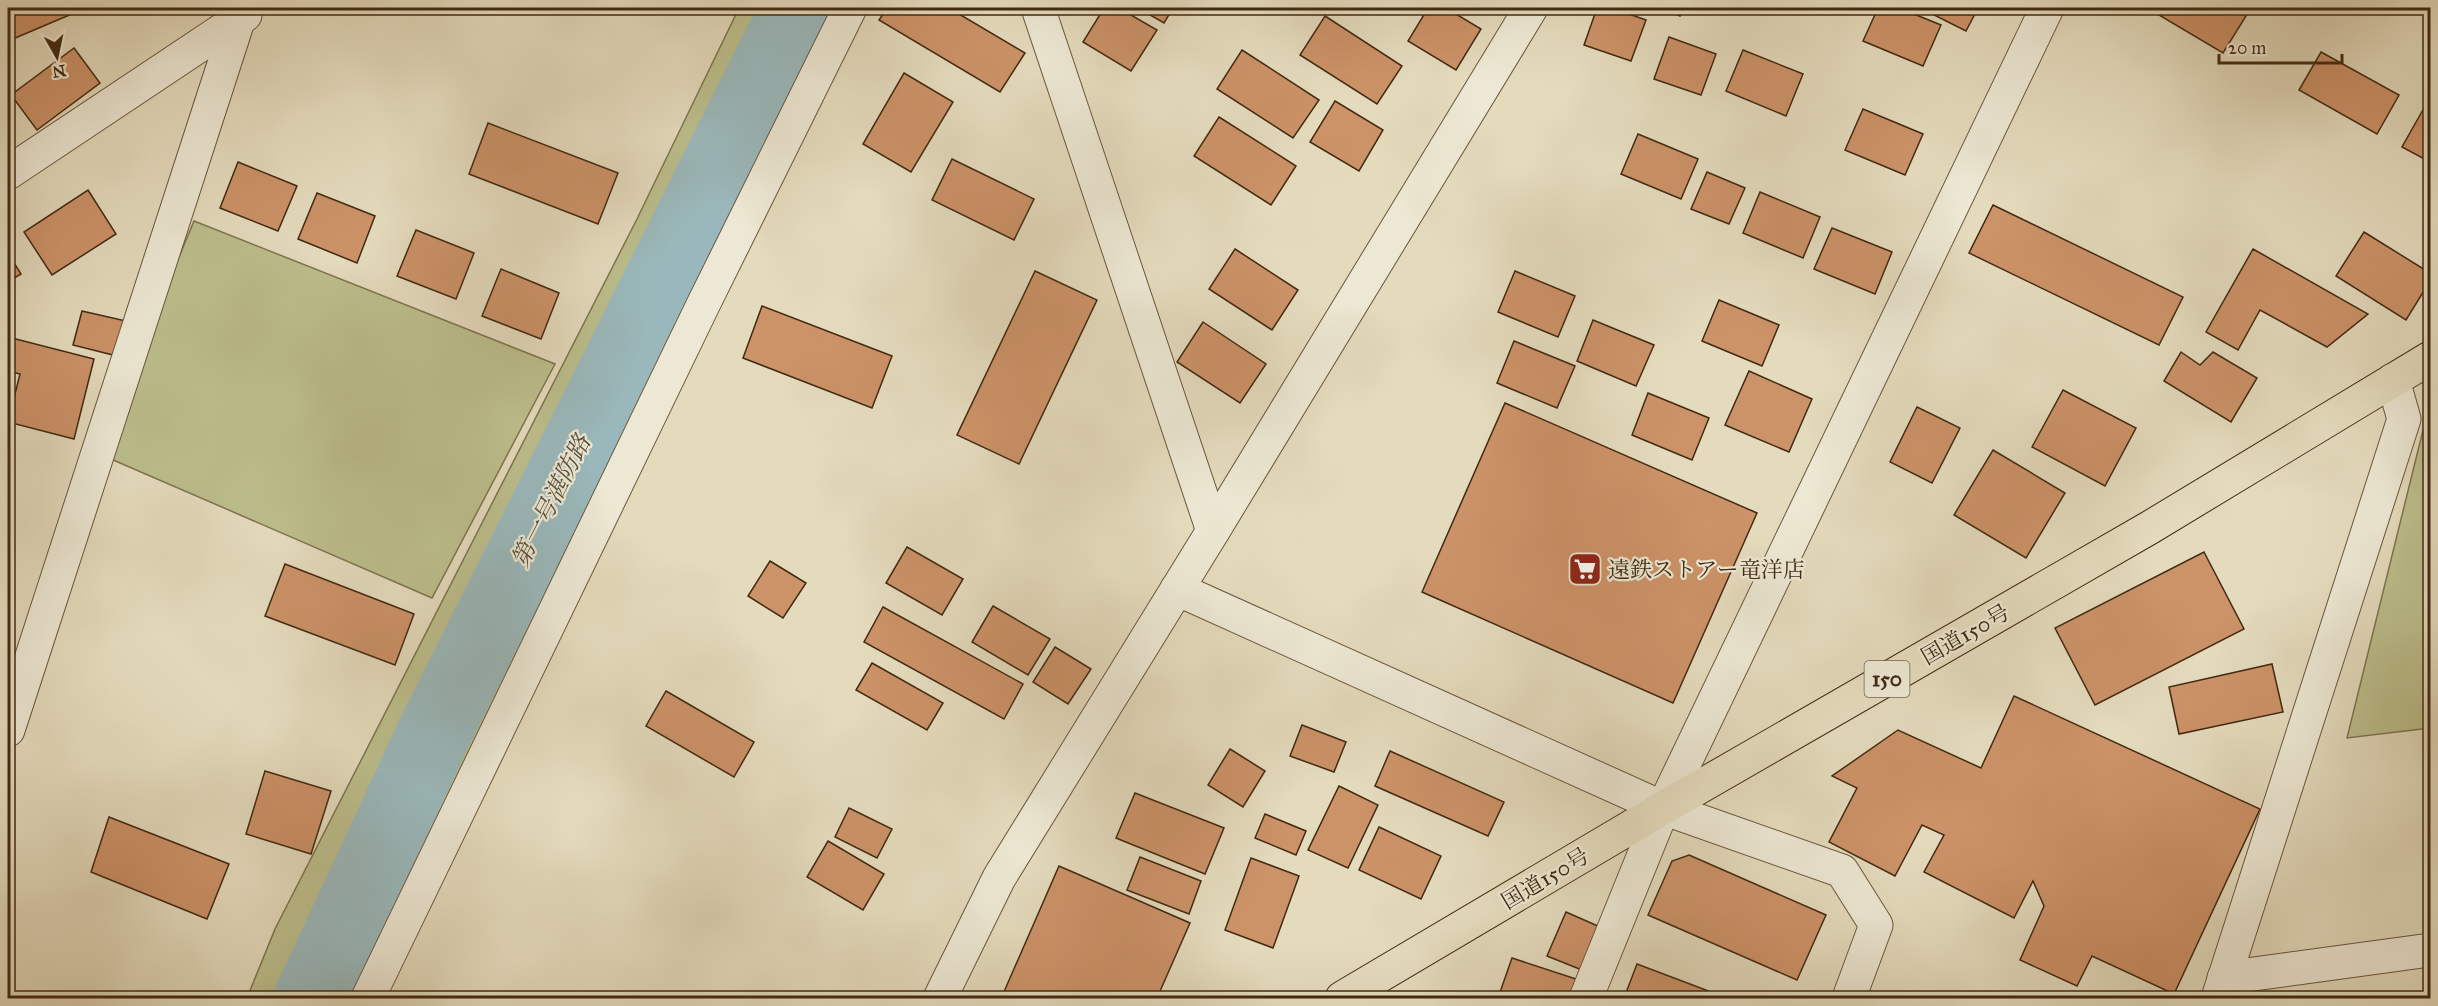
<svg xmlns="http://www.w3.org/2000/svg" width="2438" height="1006" font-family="'IM FELL Great Primer','Noto Serif JP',serif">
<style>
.green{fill:#bcbe8c;stroke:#7e744f;stroke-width:1.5}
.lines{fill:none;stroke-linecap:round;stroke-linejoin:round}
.river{stroke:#9ab8bb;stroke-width:74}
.building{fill:#cc9268;stroke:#412a12;stroke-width:1.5}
.minor-casing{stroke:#6a563d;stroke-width:35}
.tertiary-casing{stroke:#6a563d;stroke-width:35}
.trunk-casing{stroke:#412a12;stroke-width:35}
.minor{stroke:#ede8d4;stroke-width:33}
.tertiary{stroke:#ede8d4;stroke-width:33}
.trunk{stroke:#e4dbbd;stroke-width:33}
.labels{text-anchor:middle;stroke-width:4.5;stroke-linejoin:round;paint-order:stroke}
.shield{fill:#ede8d4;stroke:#75634c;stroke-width:1.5}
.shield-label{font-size:21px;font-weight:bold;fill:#412a12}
.poi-label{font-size:22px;fill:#412a12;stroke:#ede8d4;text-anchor:start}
.street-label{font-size:22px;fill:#412a12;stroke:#ede8d4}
.water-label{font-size:24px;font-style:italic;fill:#574e3c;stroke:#ede8d4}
</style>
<rect width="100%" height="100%" fill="#e4dbbd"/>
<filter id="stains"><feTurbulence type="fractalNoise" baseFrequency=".00333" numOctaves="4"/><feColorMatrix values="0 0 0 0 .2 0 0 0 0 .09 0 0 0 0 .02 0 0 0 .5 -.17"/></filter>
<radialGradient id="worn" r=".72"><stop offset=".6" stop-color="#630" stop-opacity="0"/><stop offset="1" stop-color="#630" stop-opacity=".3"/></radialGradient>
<g class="green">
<polygon points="739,8 850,8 368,998 247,998 275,929 636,221"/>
<polygon points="194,221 555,364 432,598 97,453"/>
<polygon points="2430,420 2430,728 2347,738 2425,422"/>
</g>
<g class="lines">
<polyline class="river" points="311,998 435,731 798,8"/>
</g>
<g class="building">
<polygon points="8,8 86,8 8,41"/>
<polygon points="887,8 949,8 1025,53 1000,92 879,20"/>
<polygon points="1104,8 1119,8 1157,30 1131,71 1083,42"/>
<polygon points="1138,8 1173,8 1164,23"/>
<polygon points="1428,8 1446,8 1481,29 1456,70 1408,41"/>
<polygon points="1597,8 1612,8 1646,20 1631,61 1584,45"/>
<polygon points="1661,8 1684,8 1680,16"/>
<polygon points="1878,8 1899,8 1941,25 1923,66 1863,41"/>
<polygon points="1933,8 1978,8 1966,31 1930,13"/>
<polygon points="2163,8 2251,8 2223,53 2159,15"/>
<polygon points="1325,16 1402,66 1377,104 1300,55"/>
<polygon points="1669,37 1716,54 1701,95 1654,79"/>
<polygon points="74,48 100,83 37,130 11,95"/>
<polygon points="1242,50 1319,100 1293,138 1217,89"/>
<polygon points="1743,50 1803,74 1786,116 1726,91"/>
<polygon points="2321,52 2399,95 2377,134 2299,90"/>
<polygon points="904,73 953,102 911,172 863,144"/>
<polygon points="1335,101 1383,130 1359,171 1310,142"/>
<polygon points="2424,108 2430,112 2430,162 2402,147"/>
<polygon points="1863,109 1923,134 1905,175 1845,150"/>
<polygon points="1219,117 1296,166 1271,205 1194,156"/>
<polygon points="488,123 618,173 598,224 469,174"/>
<polygon points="1638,134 1698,159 1681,199 1621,174"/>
<polygon points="952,159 1034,199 1014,240 932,200"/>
<polygon points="238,162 297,186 278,231 220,208"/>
<polygon points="1707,172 1745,188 1729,224 1691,209"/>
<polygon points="88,190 116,234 52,275 24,232"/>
<polygon points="1760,192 1820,217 1803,258 1743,233"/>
<polygon points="317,193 375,216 357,263 298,239"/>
<polygon points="1993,205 2183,297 2159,345 1969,253"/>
<polygon points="1832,228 1892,252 1875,294 1814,269"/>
<polygon points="416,230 474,253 456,299 397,276"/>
<polygon points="2364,232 2430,273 2430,281 2406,320 2336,276"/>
<polygon points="1235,249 1298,290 1272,330 1209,289"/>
<polygon points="2253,249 2368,314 2327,347 2260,310 2238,350 2206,332"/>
<polygon points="8,253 21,274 8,282"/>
<polygon points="501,269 559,293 541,339 482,316"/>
<polygon points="1035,271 1097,300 1019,464 957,435"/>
<polygon points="1515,271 1575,296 1558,337 1498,312"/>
<polygon points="1719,300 1779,325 1762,366 1702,341"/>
<polygon points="762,306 892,356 872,408 743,358"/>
<polygon points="82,311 126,321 117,356 73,345"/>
<polygon points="1593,320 1654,345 1636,386 1577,361"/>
<polygon points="1203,322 1266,364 1240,403 1177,362"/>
<polygon points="8,337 94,359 74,439 8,422 20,374 8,371"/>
<polygon points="1514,341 1575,366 1557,408 1497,383"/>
<polygon points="2181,352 2200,365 2213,352 2257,378 2231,422 2164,381"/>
<polygon points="1749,371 1812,399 1789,452 1725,425"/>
<polygon points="2063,390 2136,428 2105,486 2032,447"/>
<polygon points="1648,393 1709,418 1692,460 1632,435"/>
<polygon points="1505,403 1757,513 1673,703 1422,592"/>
<polygon points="1917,407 1960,428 1932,483 1890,462"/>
<polygon points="1993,450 2065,493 2026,558 1954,515"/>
<polygon points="907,547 963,579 942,615 886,583"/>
<polygon points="2204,552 2244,629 2095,705 2055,628"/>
<polygon points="770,561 806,583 783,618 748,596"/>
<polygon points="285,564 414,614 395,665 265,616"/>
<polygon points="993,606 1050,639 1028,675 972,642"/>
<polygon points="883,607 1023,684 1004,719 864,642"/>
<polygon points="1055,647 1091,669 1068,704 1033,682"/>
<polygon points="872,663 943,703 927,730 856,690"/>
<polygon points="2272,664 2283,712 2179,734 2169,687"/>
<polygon points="666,691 754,742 734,777 646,726"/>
<polygon points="2014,696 2260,809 2174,994 2092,956 2077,986 2020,960 2044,906 2033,881 2014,918 1924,872 1944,835 1922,825 1895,876 1829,842 1857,788 1832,776 1898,730 1981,768"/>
<polygon points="1302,725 1346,742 1334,772 1290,756"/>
<polygon points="1230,749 1265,771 1243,807 1208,785"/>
<polygon points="1390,751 1504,802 1488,836 1375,786"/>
<polygon points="265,771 331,791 311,854 246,834"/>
<polygon points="1339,786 1378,805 1348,868 1308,850"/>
<polygon points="1135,793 1224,828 1205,874 1116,838"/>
<polygon points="849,808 892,829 877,858 835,837"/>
<polygon points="1265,814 1306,831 1296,855 1255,838"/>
<polygon points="109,817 229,864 207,919 91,872"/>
<polygon points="1379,827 1441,856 1421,899 1359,870"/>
<polygon points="828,841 884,874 863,910 807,877"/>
<polygon points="1689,855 1826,915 1797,980 1648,915 1672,861"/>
<polygon points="1140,857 1201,881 1189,914 1127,890"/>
<polygon points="1251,858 1299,876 1273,948 1225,930"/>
<polygon points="1059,866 1190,923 1157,998 1014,998 1003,994"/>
<polygon points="1566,912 1600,927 1582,970 1547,956"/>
<polygon points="1512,958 1576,979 1569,998 1498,998"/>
<polygon points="1637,964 1727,998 1624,998"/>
</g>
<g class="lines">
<defs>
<g id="minor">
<polyline points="1038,8 1213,531"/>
<polyline points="8,173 245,15"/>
<polyline points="1177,589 1663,808 1842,871 1876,925 1849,998"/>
<polyline points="8,730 239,18 233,8"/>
<polyline points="2224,978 2430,950"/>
<polyline points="368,998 702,307 850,8"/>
<polyline points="1586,998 1663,808 2047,8"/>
<polyline points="2218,998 2404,419 2393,380"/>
</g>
<polyline id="tertiary" points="940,998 999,878 1213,531 1531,8"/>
<polyline id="trunk" points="1342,998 1663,808 2149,528 2430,358"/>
</defs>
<use href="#minor" class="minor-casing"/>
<use href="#tertiary" class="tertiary-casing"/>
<use href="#trunk" class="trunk-casing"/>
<use href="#minor" class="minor"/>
<use href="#tertiary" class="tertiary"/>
<use href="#trunk" class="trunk"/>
</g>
<defs>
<symbol id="supermarket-square" viewBox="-11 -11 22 22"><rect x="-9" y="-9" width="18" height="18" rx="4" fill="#8f2418" stroke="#ede8d4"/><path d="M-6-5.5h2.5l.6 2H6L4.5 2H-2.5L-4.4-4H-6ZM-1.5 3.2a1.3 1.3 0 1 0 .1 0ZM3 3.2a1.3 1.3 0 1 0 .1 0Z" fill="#fff"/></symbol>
</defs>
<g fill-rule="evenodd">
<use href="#supermarket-square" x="1566" y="550" width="38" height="38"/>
</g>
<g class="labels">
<rect class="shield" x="1864.5" y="661" width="45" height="36" rx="4.5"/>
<g class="shield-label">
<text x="1887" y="686">150</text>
</g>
<g class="poi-label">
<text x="1608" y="577">遠鉄ストアー竜洋店</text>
</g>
<g class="street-label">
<text transform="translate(1965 634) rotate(-30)" y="8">国道150号</text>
<text transform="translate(1545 878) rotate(-31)" y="8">国道150号</text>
</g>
<g class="water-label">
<text transform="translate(551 501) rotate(-63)" y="8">第一号湛防路</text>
</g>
</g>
<rect width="2438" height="1006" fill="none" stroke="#e4dbbd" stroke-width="30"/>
<rect x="9" y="9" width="2420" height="988" fill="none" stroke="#412a12" stroke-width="3"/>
<rect x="15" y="15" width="2408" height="976" fill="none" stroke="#412a12" stroke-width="1.5"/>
<g transform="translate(57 57) rotate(171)" stroke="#ede8d4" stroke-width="4.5" paint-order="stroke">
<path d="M0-4.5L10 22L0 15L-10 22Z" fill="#412a12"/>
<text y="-9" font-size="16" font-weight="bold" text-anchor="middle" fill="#412a12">N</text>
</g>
<path d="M2219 54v9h123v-9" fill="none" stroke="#412a12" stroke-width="3"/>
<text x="2228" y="54" font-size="18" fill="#412a12" stroke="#ede8d4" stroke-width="4.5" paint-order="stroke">20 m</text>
<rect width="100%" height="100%" filter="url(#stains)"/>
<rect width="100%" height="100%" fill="url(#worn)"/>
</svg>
